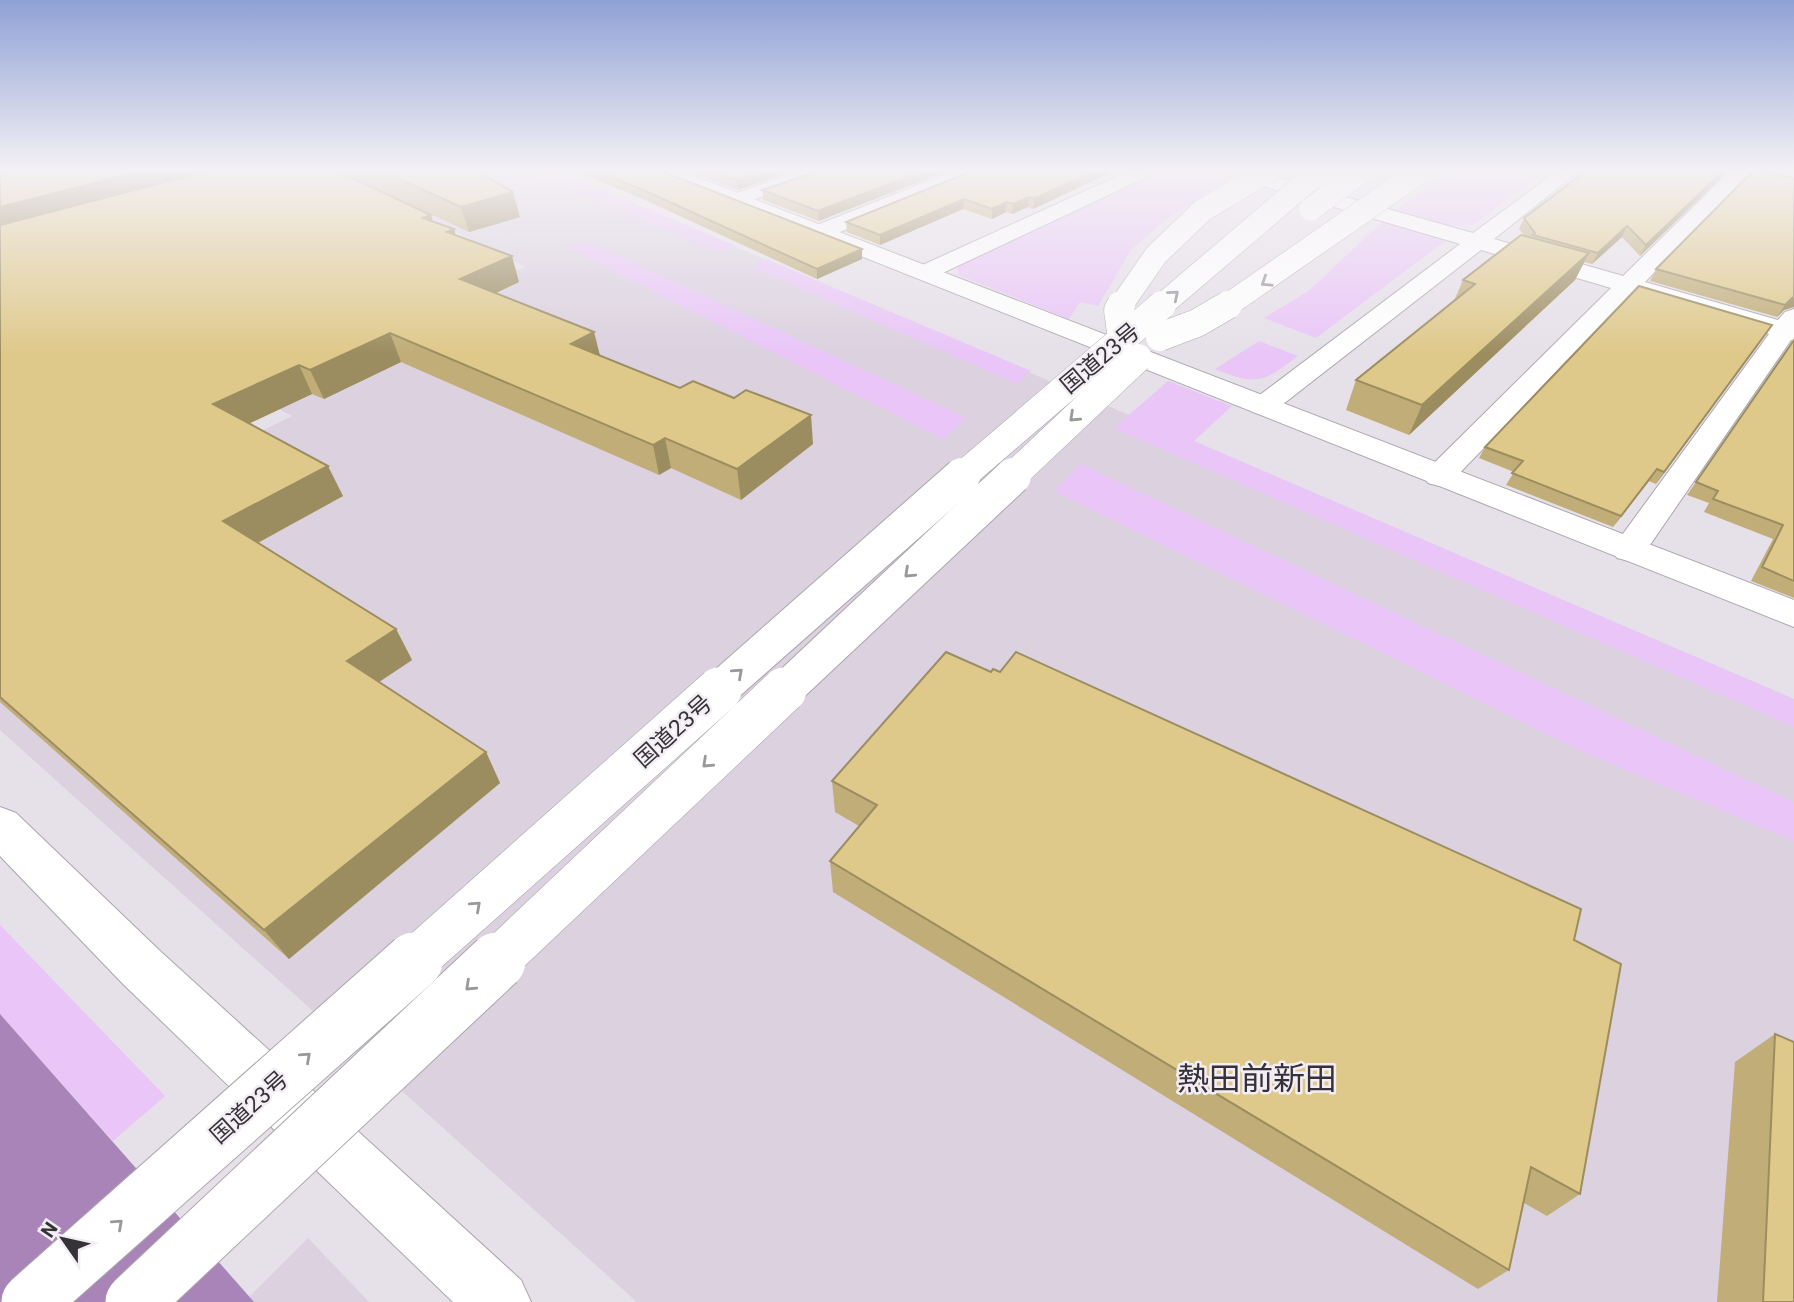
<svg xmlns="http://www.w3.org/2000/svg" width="1794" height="1302" font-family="Roboto,'Noto Sans JP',sans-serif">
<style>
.built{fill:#dbd1df}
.green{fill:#e9c6f7}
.water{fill:#a984b8}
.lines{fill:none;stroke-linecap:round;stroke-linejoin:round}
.minor-casing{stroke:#aba6ad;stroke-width:2}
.tertiary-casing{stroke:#aba6ad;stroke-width:2}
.minor{fill:#fff;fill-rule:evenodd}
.tertiary{fill:#fff;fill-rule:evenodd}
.trunk-bridge-far4-casing{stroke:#aba6ad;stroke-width:24;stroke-linecap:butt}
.trunk-bridge-far3-casing{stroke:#aba6ad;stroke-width:29;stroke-linecap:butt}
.trunk-bridge-far2-casing{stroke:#aba6ad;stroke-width:38;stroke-linecap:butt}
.trunk-bridge-far1-casing{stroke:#aba6ad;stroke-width:46;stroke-linecap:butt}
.trunk-bridge-casing{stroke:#aba6ad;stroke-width:59;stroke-linecap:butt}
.trunk-bridge-far4{stroke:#fff;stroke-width:23}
.trunk-bridge-far3{stroke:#fff;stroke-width:28}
.trunk-bridge-far2{stroke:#fff;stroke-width:36}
.trunk-bridge-far1{stroke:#fff;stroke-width:45}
.trunk-bridge{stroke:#fff;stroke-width:57}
.wall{fill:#c0ad77}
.shaded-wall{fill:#9c8d61}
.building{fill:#dfc98a;stroke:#9c8d61;stroke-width:2}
.oneway{stroke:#9a999a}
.labels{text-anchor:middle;stroke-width:5;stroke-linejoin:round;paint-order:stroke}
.street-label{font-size:23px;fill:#353336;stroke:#f3eef5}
.near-quarter-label{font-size:32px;fill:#353137;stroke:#f3eef5}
</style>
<rect width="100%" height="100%" fill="#e6e0e8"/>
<g class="built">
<polygon points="335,171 558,171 1794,699 1794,1302 637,1302 0,730 0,297 253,435 292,416 0,266 509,273 526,267"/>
<polygon points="308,1238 369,1302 244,1302"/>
</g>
<g class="green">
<polygon points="529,171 558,171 736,246 715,252"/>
<polygon points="1159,171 1214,171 1232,176 1163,222 1131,250 1098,306 1080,302 1069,319 958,275 958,266"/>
<polygon points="1451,171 1529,171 1515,181 1528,184 1473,225 1451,226 1396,210"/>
<polygon points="1384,220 1438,235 1445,241 1316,338 1264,318 1310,290"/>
<polygon points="589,242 967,418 943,439 564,246"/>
<polygon points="766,259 1031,371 1017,384 752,267"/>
<path d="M1259,341L1298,356C1262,383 1258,386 1215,369Z"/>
<polygon points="1168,381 1232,406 1194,441 1794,699 1794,727 1114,428"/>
<polygon points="1081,464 1794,802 1794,841 1583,752 1054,491"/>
<polygon points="0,925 165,1096 113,1141 0,1014"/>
</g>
<polygon class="water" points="0,1014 254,1302 0,1302"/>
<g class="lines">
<defs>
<g id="minor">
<polygon points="800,171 828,171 825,175 745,203 731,203 727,199 731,195"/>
<polygon points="953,171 980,171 977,175 828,237 820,239 809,232 812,227"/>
<polygon points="1129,171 1154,171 1151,175 932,278 916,278 912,273 916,268"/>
<polygon points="1222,171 1253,171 1473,233 1557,171 1579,171 1494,239 1623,276 1730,171 1751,171 1645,282 1778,320 1785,312 1794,309 1794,341 1791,340 1641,558 1629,561 1617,558 1612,550 1617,542 1769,334 1633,294 1450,483 1439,486 1428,483 1423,476 1428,469 1611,288 1481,250 1273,412 1263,415 1253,412 1248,406 1253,400 1460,244 1225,175"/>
</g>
<g id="tertiary">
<polygon points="654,171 681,171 1794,600 1794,627 657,175"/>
<polygon points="0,807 16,813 159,950 521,1280 531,1302 453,1302 123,984 0,856"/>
</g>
</defs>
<use href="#minor" class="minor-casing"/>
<use href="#tertiary" class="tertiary-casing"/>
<use href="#minor" class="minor"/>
<use href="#tertiary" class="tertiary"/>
<defs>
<g id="trunk-bridge-far4">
<polyline points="1311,209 1362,171"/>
<polyline points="1120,307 1156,255 1203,210 1268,171"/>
<polyline points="1160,307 1309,180 1325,171"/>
<polyline points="1225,307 1421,171"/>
</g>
<g id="trunk-bridge-far3">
<polyline points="1121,305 1118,310 1122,339"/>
<polyline points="1160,337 1197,323 1228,305"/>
<polyline points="960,478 1162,305"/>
<polyline points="1011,478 1138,358"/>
</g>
<g id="trunk-bridge-far2">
<polyline points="717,692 962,476"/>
<polyline points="783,692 1013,476"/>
</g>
<g id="trunk-bridge-far1">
<polyline points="412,963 719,690"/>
<polyline points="495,963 784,690"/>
</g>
<g id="trunk-bridge">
<polyline points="30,1302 414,961"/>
<polyline points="134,1302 497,961"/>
</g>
</defs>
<use href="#trunk-bridge-far4" class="trunk-bridge-far4-casing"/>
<use href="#trunk-bridge-far3" class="trunk-bridge-far3-casing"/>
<use href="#trunk-bridge-far2" class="trunk-bridge-far2-casing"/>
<use href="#trunk-bridge-far1" class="trunk-bridge-far1-casing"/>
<use href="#trunk-bridge" class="trunk-bridge-casing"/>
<use href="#trunk-bridge-far4" class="trunk-bridge-far4"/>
<use href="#trunk-bridge-far3" class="trunk-bridge-far3"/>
<use href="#trunk-bridge-far2" class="trunk-bridge-far2"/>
<use href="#trunk-bridge-far1" class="trunk-bridge-far1"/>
<use href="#trunk-bridge" class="trunk-bridge"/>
</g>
<g class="wall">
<polygon points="0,171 431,215 432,221 456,235 519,282 496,293 594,332 600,356 813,444 741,500 671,468 659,475 401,362 324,399 312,394 250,423 343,496 258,543 396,629 412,660 379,682 486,752 500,783 289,959 0,702"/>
<polygon points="339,171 463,171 520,217 469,232"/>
<polygon points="575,171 661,171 862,259 817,279 645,200"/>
<polygon points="687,171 793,171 738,190"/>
<polygon points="818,171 819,221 763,200 762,190"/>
<polygon points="972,171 1114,171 1033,209 1028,207 1012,214 1006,212 992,219 963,209 880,245 847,232 846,222"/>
<polygon points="1728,171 1640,256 1622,237 1592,264 1584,262 1575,280 1409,435 1346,410 1356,380 1454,301 1463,280 1524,235 1519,229 1524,218"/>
<polygon points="1656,269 1794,307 1784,310 1777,317 1650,281"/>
<polygon points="1765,335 1656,484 1649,481 1613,527 1506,485 1514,472 1479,458 1485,447"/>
<polygon points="1794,340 1794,598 1751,581 1773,539 1704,512 1709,503 1687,495"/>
<polygon points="832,781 1574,940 1580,1194 1547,1216 1524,1203 1509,1270 1478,1289 833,892 830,861 859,826 835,812"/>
<polygon points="1775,1034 1794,1302 1717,1302 1735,1062"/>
</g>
<g class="shaded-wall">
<polygon points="141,171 245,171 0,236 0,207"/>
<polygon points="765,171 793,171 738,190 736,180"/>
<polygon points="923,171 947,171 819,221 818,211"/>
<polygon points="1095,171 1114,171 1033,209 1034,199"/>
<polygon points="1723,171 1728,171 1640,256 1646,245"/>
<polygon points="513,192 520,217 469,232 461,207"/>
<polygon points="1029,197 1028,207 1012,214 1013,204"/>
<polygon points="964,199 963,209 880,245 880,235"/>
<polygon points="1007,202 1006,212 992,219 992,209"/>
<polygon points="431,215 439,241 423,218"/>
<polygon points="1627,226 1622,237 1592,264 1598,253"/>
<polygon points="454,229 462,255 447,232"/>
<polygon points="862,249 862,259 817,279 817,269"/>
<polygon points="1589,253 1575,280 1409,435 1422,405"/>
<polygon points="512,256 519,282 469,306 460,279"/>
<polygon points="1794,297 1794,307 1784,310 1777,317 1785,305 1792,298"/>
<polygon points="1772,325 1765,335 1656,484 1664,472"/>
<polygon points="594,332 601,360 571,344"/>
<polygon points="390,333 401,362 324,399 310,370"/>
<polygon points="299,365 312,394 229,433 213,404"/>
<polygon points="811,415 813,444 741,500 737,469"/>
<polygon points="665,438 671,468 659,475 653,445"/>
<polygon points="328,466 343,496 241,552 223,521"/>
<polygon points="1657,469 1649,481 1613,527 1621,516"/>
<polygon points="396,629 412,660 364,692 347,661"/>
<polygon points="486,752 500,783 289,959 264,930"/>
</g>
<g class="building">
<polygon points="0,171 141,171 0,207"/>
<polygon points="208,171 337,171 431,215 423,218 454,229 447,232 512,256 460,279 594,332 571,344 680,388 693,381 734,398 746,390 811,415 737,469 665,438 653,445 390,333 310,370 299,365 213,404 328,466 223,521 396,629 347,661 486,752 264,930 0,697 0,225"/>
<polygon points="382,171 477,171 513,192 461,207"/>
<polygon points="596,171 661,171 862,249 817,269 643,190"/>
<polygon points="711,171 765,171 736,180"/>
<polygon points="818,171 923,171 818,211 762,190"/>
<polygon points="972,171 1095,171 1034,199 1029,197 1013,204 1007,202 992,209 964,199 880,235 846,222"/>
<polygon points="1586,171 1723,171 1646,245 1627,226 1598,253 1533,235 1535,233 1524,218"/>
<polygon points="1753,171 1758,171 1794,178 1794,297 1792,298 1785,305 1656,269"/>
<polygon points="1521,235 1589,253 1422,405 1356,380 1475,284 1463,280"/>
<polygon points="1639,286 1772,325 1664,472 1657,469 1621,516 1512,473 1523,461 1485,447"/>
<polygon points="1794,340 1794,581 1762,567 1783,525 1713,499 1718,491 1696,482"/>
<polygon points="946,652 991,672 993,669 1000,672 1016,652 1581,909 1574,940 1621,964 1580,1194 1531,1167 1509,1270 830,861 877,805 832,781"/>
<polygon points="1775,1034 1794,1042 1794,1302 1763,1302"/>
</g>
<defs><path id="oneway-chevron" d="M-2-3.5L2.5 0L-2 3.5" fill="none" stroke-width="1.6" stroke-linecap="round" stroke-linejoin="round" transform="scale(1.75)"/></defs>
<g class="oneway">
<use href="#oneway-chevron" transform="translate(1266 282) rotate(147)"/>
<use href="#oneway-chevron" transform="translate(1174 295) rotate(-40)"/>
<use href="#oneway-chevron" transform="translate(1074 417) rotate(137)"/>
<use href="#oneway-chevron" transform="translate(909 573) rotate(137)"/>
<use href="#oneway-chevron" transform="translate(738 673) rotate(-42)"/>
<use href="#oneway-chevron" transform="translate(707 763) rotate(137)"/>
<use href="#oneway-chevron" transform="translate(476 906) rotate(-42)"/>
<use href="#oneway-chevron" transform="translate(470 986) rotate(137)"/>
<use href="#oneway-chevron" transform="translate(306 1057) rotate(-42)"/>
<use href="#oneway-chevron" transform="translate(118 1224) rotate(-42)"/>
</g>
<linearGradient id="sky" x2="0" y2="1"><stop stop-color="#8fa1d5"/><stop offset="0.48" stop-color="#f4f1f5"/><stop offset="1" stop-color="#f4f1f5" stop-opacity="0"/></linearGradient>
<rect width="1794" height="353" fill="url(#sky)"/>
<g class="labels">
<g class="street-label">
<text transform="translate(1100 358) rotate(-40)" y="8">国道23号</text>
<text transform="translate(673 731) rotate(-42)" y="8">国道23号</text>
<text transform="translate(249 1107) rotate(-42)" y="8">国道23号</text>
</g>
<g class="near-quarter-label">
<text x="1257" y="1090">熱田前新田</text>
</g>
</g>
<g transform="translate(63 1239) rotate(304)" stroke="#f3eef5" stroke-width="5" paint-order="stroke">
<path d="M0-5L12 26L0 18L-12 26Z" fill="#353336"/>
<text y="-10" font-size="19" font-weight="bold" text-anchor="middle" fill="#353336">N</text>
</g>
</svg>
